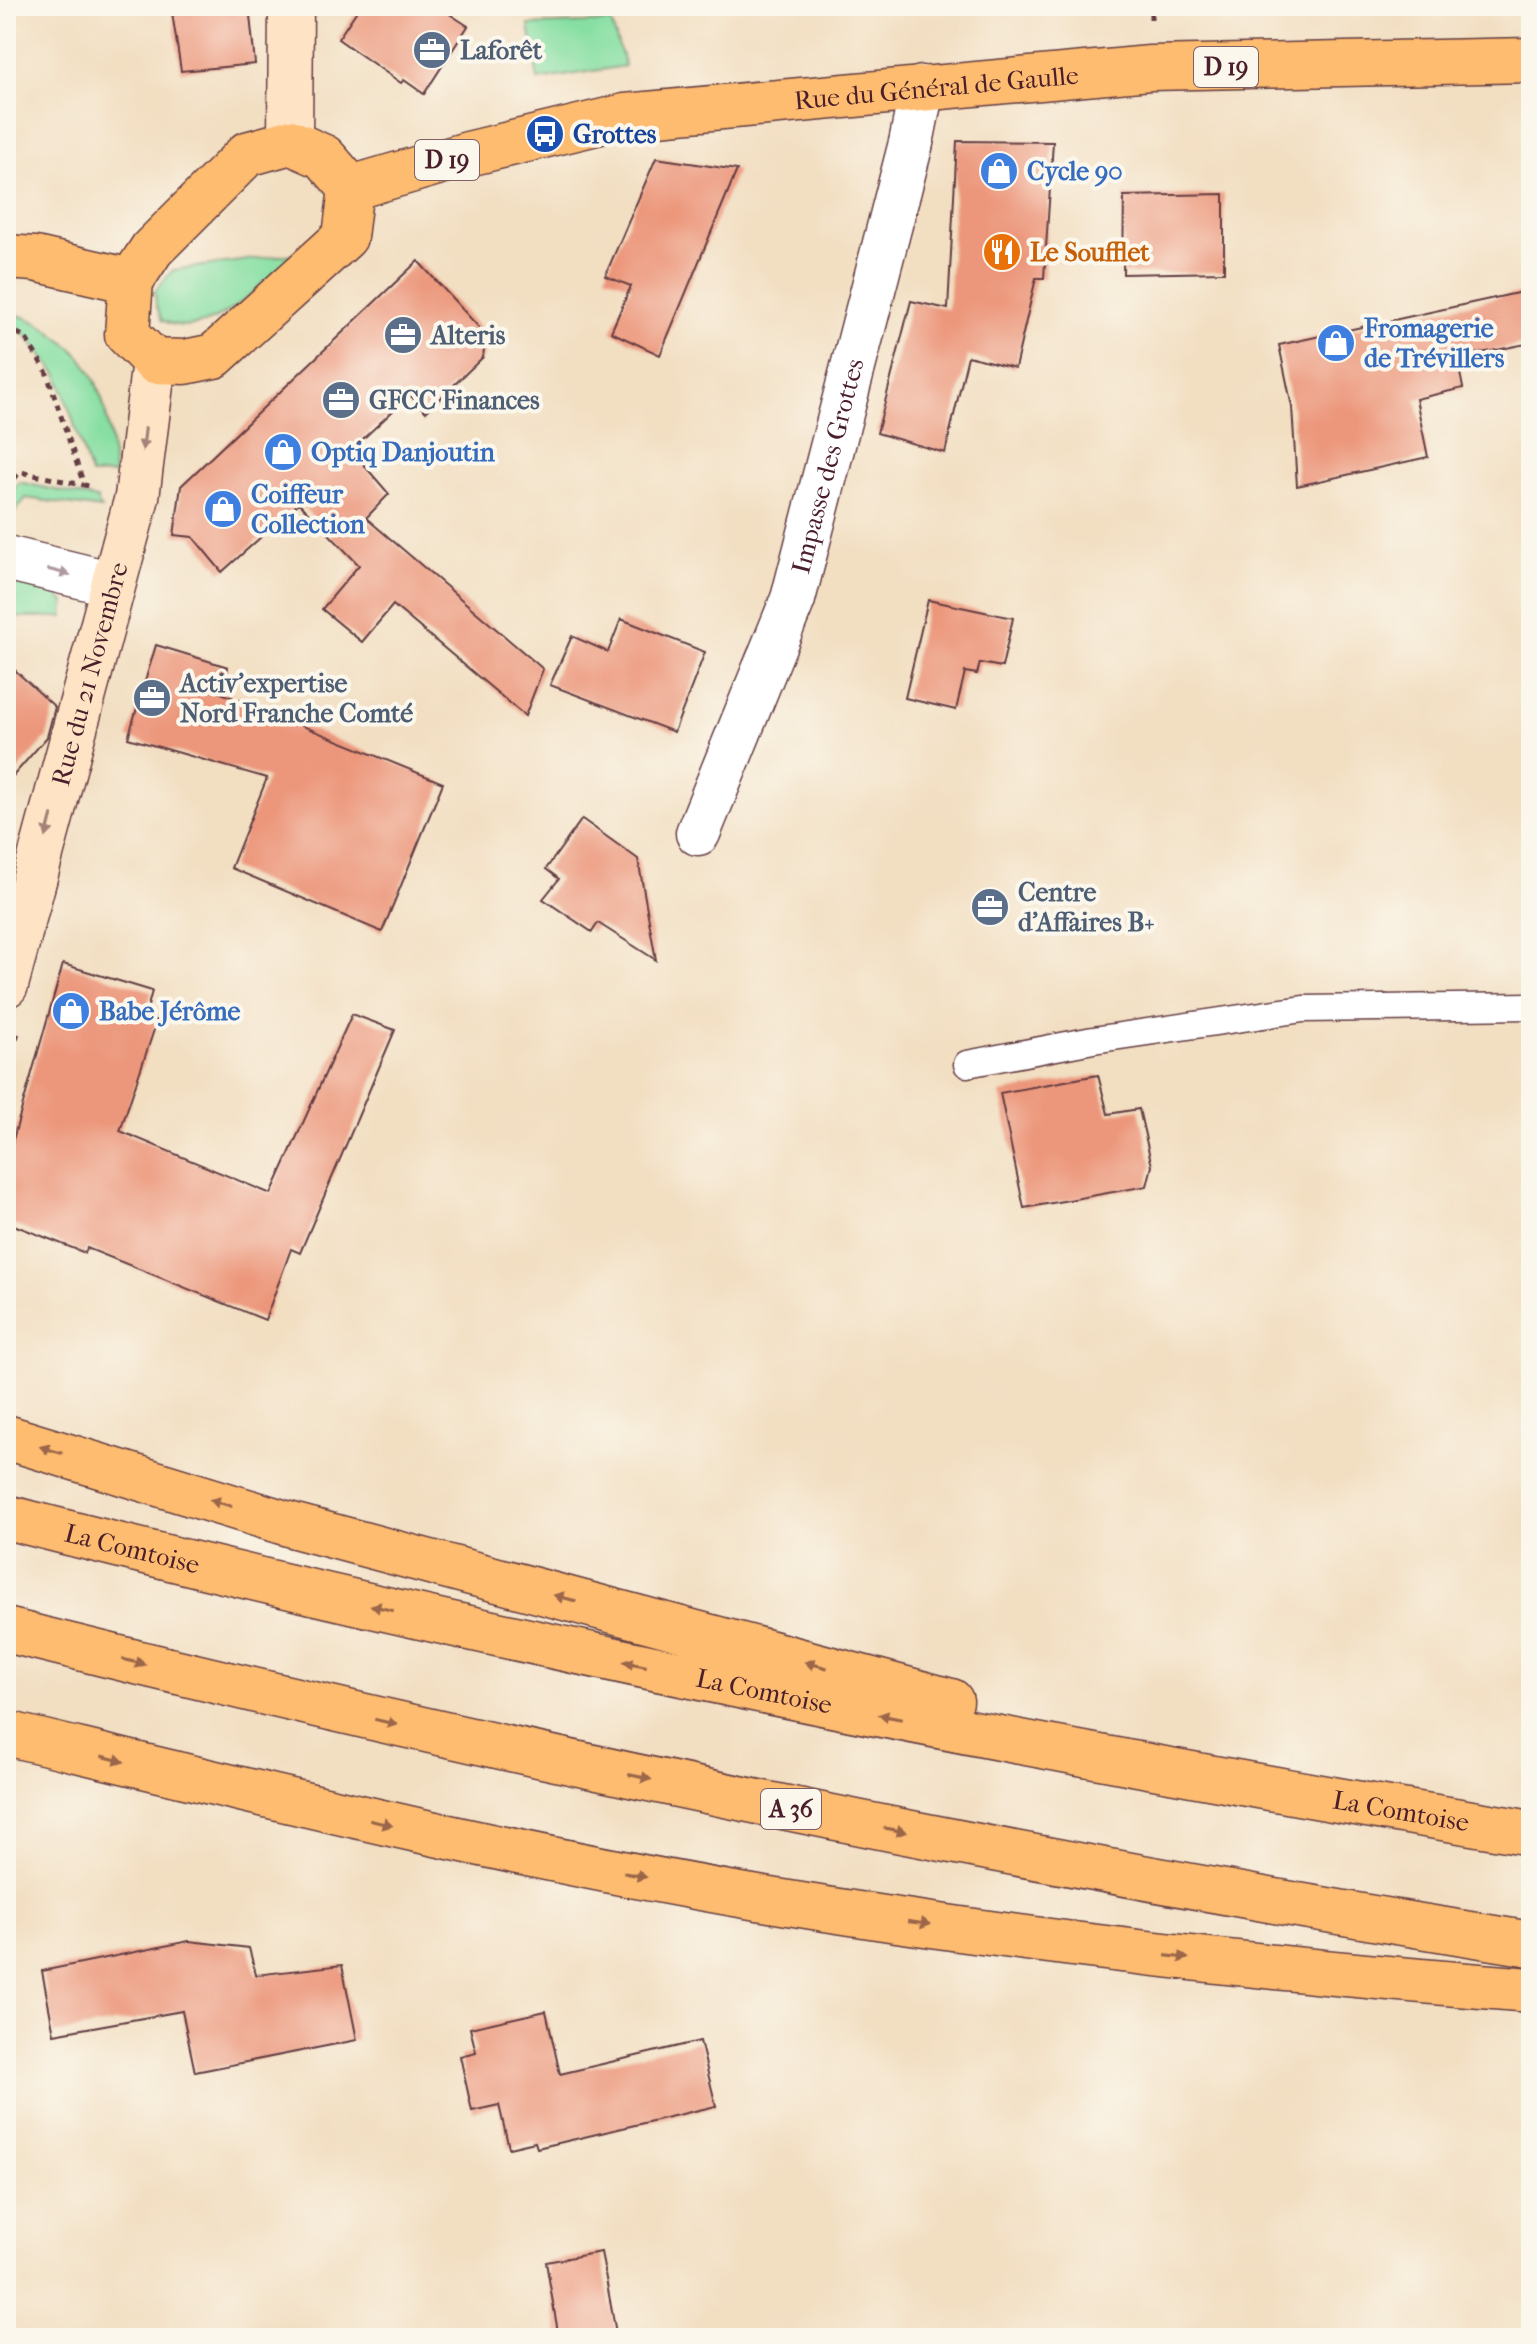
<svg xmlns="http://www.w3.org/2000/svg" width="1537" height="2344" font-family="'IM FELL French Canon',serif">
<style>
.green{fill:#87dfa3;stroke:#687f67;stroke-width:2}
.building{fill:#ec977c}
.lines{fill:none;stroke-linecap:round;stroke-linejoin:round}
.lane-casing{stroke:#633c42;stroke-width:29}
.street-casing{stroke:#633c42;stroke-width:47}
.secondary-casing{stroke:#633c42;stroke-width:47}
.primary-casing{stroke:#633c42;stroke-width:47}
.highway-casing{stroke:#633c42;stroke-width:47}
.path{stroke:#633c42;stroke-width:5;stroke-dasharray:6 6;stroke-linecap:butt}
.lane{stroke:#fff;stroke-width:26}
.street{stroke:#fff;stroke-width:44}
.secondary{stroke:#fee4c5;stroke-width:44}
.primary{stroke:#fdbc6f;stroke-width:44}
.highway{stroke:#fdbc6f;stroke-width:44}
.oneway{fill:#a48278}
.oneway2{fill:#ae9aa0}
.oneway3{fill:#9b664a}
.labels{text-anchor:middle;stroke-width:8;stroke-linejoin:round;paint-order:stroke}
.shield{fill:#fbf7ec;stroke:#7f6065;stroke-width:2}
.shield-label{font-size:24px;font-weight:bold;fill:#4a1f2b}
.service-label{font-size:26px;font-weight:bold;fill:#4e5e75;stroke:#fbf7ec;text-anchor:start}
.street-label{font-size:26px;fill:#4a1f2b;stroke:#fbf7ec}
.transit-label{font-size:26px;font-weight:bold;fill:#164399;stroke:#fbf7ec;text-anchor:start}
.shop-label{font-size:26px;font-weight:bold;fill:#366cbe;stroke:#fbf7ec;text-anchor:start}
.food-label{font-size:26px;font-weight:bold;fill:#c56008;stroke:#fbf7ec;text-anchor:start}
</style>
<rect width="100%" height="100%" fill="#fbf7ec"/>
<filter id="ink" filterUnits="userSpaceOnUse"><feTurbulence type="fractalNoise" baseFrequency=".0125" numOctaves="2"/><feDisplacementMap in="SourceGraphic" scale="16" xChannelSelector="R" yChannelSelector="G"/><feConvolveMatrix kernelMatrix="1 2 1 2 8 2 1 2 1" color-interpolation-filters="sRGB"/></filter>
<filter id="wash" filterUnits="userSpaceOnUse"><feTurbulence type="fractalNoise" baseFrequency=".006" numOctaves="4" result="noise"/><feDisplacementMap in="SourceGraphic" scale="32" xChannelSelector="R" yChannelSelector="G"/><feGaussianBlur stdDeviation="1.8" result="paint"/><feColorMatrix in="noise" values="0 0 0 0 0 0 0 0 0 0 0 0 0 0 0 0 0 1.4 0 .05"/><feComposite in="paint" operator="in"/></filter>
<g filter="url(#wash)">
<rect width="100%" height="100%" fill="#f2dec1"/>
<g class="green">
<polygon points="611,22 625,66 538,80 529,25"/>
<path d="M294,254C262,283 210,345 162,320L156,305L155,291L173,270Z"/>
<path d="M6,313C24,315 42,324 56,336C63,341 70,346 75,351C105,381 111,434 114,474L91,475L58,375L24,333L6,324Z"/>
<polygon points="19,482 97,499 101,509 26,498 6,523 6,499"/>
<polygon points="20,583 50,588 64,602 63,617 6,617 6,586"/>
</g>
<g id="blocks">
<g class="building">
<polygon points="171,6 249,6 255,64 181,71"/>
<polygon points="360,6 437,6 468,26 424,94 404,80 401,83 338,39"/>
<polygon points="957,141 1053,142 1044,278 1036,278 1015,368 968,356 945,453 877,433 911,301 948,309"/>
<polygon points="656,158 737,170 660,355 611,332 631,286 605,276"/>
<polygon points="1224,194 1224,272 1123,274 1124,196"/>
<polygon points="418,261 486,335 483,357 426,412 410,395 351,450 389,494 366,518 543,669 525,716 393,605 362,642 322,609 359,565 299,503 222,572 193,537 174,535 181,486"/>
<polygon points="1531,290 1531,343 1457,358 1463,388 1416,399 1428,457 1297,486 1292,407 1279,345"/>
<polygon points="928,600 1013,618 1002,667 980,663 977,674 965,672 956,710 905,698"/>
<polygon points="621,619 705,652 674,732 550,685 572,636 608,652"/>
<polygon points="156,645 228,667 221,693 443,783 382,932 231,868 267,778 128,738"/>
<polygon points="6,662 55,707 47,737 6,784"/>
<polygon points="582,819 638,859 656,960 598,923 592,932 543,899 559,879 546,869"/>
<polygon points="63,964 152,991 145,1017 157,1021 120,1131 271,1194 352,1014 395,1030 300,1253 291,1249 265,1320 87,1248 85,1253 6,1222 6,1164"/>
<polygon points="1098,1075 1108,1114 1139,1109 1152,1166 1147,1186 1024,1208 1000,1093"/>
<polygon points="189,1941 249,1948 256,1975 342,1965 357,2040 195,2072 182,2011 54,2034 42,1971"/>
<polygon points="546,2011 560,2074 700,2041 716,2106 537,2148 535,2142 509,2148 499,2105 472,2111 460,2056 476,2052 470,2028"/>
<polygon points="601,2252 617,2338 559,2338 546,2262"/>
</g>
</g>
</g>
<g filter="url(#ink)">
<use href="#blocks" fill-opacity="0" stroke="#633c42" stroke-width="2"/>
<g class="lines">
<defs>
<polyline id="lane" points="967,1064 1093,1040 1303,1009 1531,1006"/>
<g id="street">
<polyline points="6,558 113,584"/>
<path id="s1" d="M698,833L793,599L911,143L922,88"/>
</g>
<g id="secondary">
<polyline points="290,142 291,6"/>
<path id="s2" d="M6,985L137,497L154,361"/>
</g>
<g id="primary">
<polygon points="290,142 324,157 351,188 345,237 214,356 185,362 154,361 127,334 131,281 152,249 247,154"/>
<path id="s3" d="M351,188L468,154L625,116L1150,68L1531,60"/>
<polyline points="6,257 35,259 131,281"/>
</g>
<g id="highway">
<polyline points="6,1437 295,1526 951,1701"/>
<path id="s4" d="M6,1517C509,1646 1019,1748 1531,1833"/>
<path d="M6,1630C510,1756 1018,1862 1531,1944"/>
<path d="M6,1733C256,1793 505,1855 758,1898C1014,1941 1272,1970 1531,1990"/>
</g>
</defs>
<use href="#lane" class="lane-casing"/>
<use href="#street" class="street-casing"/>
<use href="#secondary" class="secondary-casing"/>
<use href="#primary" class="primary-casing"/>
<use href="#highway" class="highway-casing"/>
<g class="path">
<polyline points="1151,19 1151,6"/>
<polyline points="6,327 25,337 46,371 84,485 89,486"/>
<polyline points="6,488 20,472 83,485"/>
<polyline points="6,1074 18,1032"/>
</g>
<use href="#lane" class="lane"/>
<use href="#street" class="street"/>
<use href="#secondary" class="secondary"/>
<use href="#primary" class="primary"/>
<use href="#highway" class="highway"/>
</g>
<defs><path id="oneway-solid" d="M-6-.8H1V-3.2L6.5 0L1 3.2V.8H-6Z" transform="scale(2)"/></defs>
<g class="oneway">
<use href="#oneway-solid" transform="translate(144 439) rotate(97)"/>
<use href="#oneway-solid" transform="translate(49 826) rotate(105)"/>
</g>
<use class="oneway2" href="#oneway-solid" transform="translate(59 572) rotate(14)"/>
<g class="oneway3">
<use href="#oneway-solid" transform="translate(51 1450) rotate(-163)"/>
<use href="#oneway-solid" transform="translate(221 1503) rotate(-163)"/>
<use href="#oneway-solid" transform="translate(565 1598) rotate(-165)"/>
<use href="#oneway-solid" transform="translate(382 1608) rotate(-167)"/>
<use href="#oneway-solid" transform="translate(134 1662) rotate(14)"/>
<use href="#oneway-solid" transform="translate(635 1664) rotate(-168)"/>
<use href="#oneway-solid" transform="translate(816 1665) rotate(-165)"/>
<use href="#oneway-solid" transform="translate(890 1717) rotate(-169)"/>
<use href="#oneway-solid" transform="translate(386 1722) rotate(13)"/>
<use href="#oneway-solid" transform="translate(113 1759) rotate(14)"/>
<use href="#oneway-solid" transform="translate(640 1777) rotate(12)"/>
<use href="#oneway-solid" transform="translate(381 1823) rotate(13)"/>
<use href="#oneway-solid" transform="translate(895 1830) rotate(11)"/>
<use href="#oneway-solid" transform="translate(635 1875) rotate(11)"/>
<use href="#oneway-solid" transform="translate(919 1923) rotate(8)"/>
<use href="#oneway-solid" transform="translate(1177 1957) rotate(7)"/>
</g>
</g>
<defs>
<symbol id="office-disc" viewBox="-11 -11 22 22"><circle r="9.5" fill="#5c6f8a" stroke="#fbf7ec"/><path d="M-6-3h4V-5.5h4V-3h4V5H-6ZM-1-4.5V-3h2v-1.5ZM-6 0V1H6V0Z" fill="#fff"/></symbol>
<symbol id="bus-disc" viewBox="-11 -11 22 22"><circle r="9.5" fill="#1a4fb4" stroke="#fbf7ec"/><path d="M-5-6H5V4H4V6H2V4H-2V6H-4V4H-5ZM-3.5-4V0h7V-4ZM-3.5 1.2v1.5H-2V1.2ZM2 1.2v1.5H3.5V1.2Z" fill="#fff"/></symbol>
<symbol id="shop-disc" viewBox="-11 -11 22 22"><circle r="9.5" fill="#3f7fe0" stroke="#fbf7ec"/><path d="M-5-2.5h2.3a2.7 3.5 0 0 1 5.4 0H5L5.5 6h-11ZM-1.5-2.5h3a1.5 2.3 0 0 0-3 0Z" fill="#fff"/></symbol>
<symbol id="restaurant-disc" viewBox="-11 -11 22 22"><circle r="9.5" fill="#e8710a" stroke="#fbf7ec"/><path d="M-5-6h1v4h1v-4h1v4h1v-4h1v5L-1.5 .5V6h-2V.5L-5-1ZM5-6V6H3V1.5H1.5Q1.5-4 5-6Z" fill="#fff"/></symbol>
</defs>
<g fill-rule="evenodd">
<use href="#office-disc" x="410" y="28" width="44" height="44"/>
<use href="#bus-disc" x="523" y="112" width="44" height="44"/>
<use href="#shop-disc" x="977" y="149" width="44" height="44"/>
<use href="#restaurant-disc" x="980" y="230" width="44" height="44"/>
<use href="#office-disc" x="381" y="313" width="44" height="44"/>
<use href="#shop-disc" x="1314" y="321" width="44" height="44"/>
<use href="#office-disc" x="319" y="378" width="44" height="44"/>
<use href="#shop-disc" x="261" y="430" width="44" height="44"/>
<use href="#shop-disc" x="201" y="487" width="44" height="44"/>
<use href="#office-disc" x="130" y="676" width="44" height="44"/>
<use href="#office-disc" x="968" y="885" width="44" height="44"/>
<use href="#shop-disc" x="49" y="989" width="44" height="44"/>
</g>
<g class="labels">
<g class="shield">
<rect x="1194" y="47" width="64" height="40" rx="6"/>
<rect x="415" y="140" width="64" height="40" rx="6"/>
<rect x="761" y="1789" width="60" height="40" rx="6"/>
</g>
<g class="shield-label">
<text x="1226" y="75">D 19</text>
<text x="447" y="168">D 19</text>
<text x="791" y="1817">A 36</text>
</g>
<g class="service-label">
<text x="460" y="59">Laforêt</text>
<text x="431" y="344">Alteris</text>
<text x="369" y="409">GFCC Finances</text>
<text x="180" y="692">Activ'expertise<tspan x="180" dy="30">Nord Franche Comté</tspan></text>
<text x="1018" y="901">Centre<tspan x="1018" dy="30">d'Affaires B+</tspan></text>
</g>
<g class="street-label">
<text dy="9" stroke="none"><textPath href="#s3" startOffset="596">Rue du Général de Gaulle</textPath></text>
<text dy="9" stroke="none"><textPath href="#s1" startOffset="390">Impasse des Grottes</textPath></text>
<text dy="9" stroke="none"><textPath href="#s2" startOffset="322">Rue du 21 Novembre</textPath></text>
<text dy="9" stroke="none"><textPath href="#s4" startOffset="130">La Comtoise</textPath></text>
<text dy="9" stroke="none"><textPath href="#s4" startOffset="778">La Comtoise</textPath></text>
<text dy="9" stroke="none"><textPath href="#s4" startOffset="1426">La Comtoise</textPath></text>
</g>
<g class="transit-label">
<text x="573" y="143">Grottes</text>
</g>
<g class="shop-label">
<text x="1027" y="180">Cycle 90</text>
<text x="1364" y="337">Fromagerie<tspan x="1364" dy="30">de Trévillers</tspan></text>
<text x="311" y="461">Optiq Danjoutin</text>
<text x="251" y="503">Coiffeur<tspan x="251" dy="30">Collection</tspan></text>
<text x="99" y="1020">Babe Jérôme</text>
</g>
<g class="food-label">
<text x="1030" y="261">Le Soufflet</text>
</g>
</g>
<rect width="1537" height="2344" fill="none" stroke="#fbf7ec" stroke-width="32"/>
</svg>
